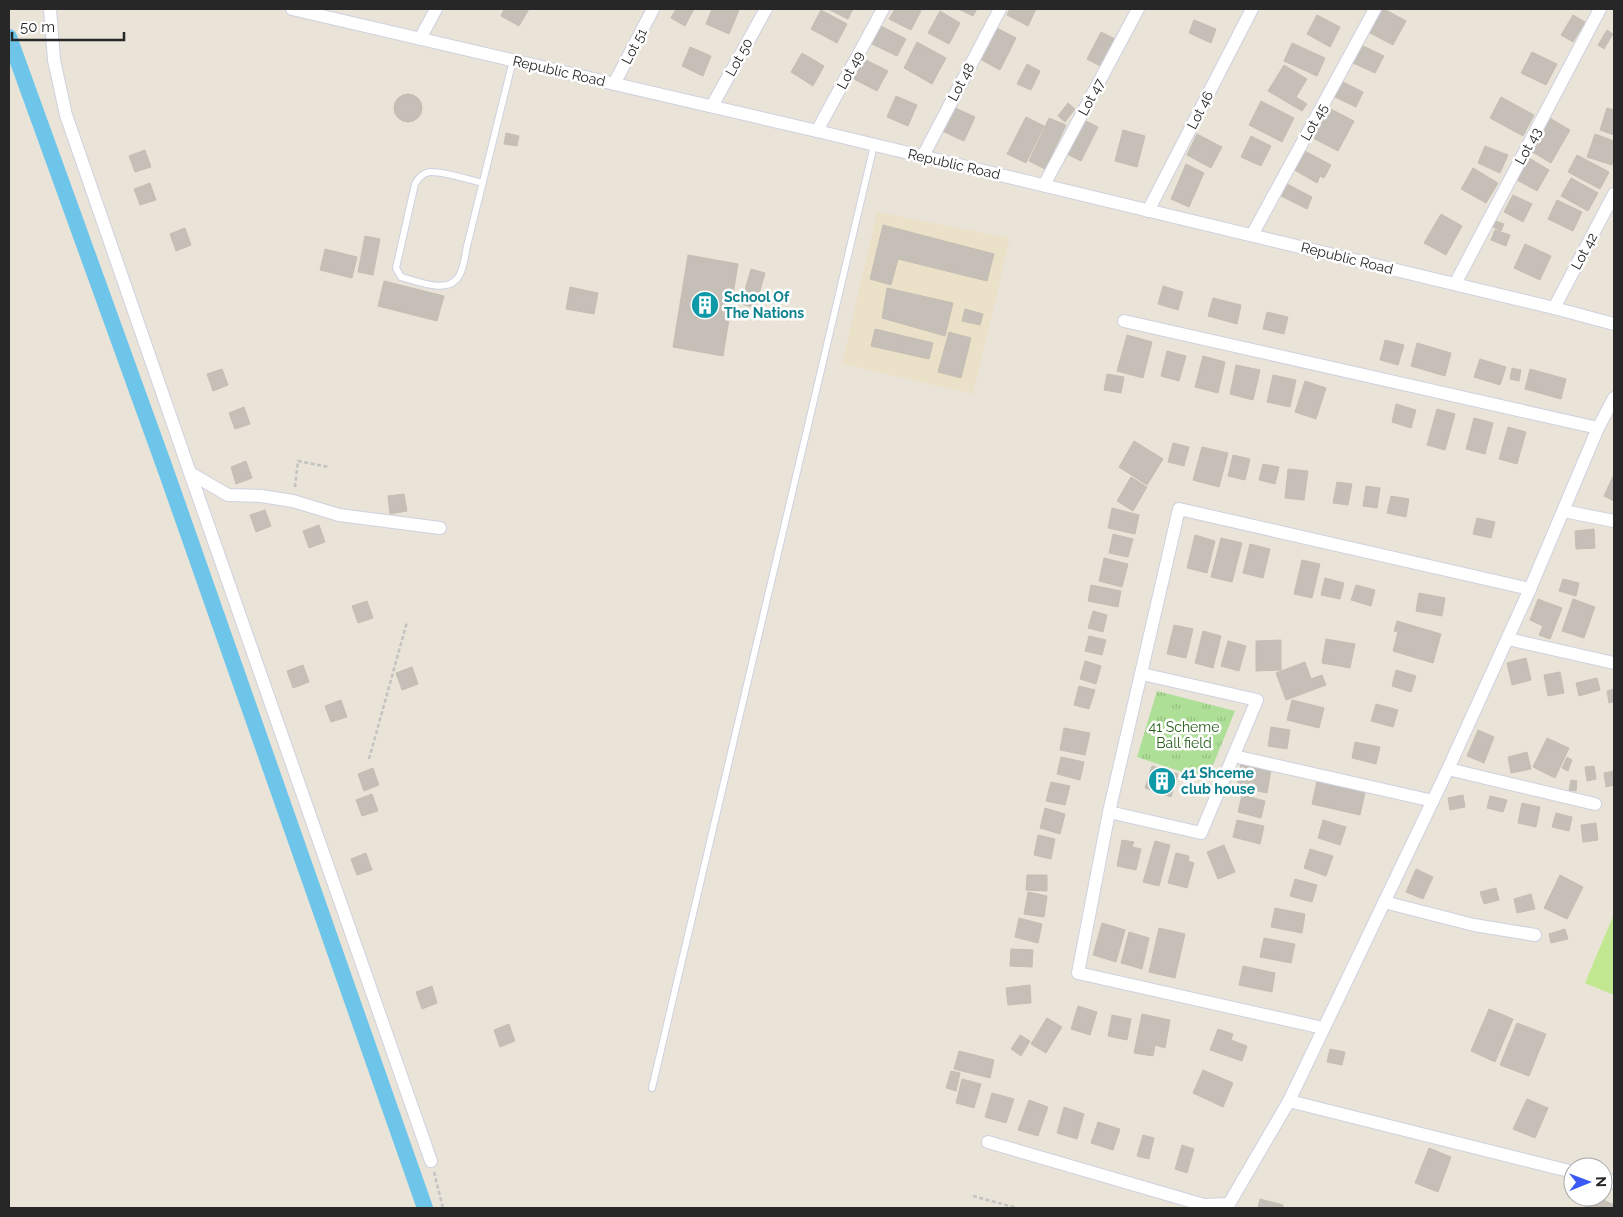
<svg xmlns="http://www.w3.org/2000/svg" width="1623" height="1217" font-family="Raleway,sans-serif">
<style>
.education{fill:#ebe0c8}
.park{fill:url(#park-tufts)}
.pitch{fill:#c1e791}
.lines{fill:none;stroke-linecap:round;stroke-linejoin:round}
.canal{stroke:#6dc6ea;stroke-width:16}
.building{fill:#c5bfb8;stroke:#c4beb3}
.service-casing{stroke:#ced1e0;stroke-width:8}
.minor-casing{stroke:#ced1e0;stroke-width:14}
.path{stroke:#c3c3c3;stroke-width:2.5;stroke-dasharray:4 2.5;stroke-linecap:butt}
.service{stroke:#fff;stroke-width:6}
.minor{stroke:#fff;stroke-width:12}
.labels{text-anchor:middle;stroke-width:5;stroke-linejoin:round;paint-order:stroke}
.street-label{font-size:14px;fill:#272727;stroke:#fff}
.culture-label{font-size:14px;font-weight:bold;fill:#0d838f;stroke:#fff;text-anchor:start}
.park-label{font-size:14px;fill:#28601b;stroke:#fff}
</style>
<defs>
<pattern id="park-tufts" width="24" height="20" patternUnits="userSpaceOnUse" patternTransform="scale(1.25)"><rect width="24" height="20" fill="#addf96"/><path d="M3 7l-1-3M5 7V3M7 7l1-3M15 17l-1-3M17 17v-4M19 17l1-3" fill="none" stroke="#95bf81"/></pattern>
</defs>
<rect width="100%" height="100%" fill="#eae3d8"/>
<polygon class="education" points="877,212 1010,238 973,394 842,364"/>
<polygon class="park" points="1157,691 1235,711 1207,780 1137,757"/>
<polygon class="pitch" points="1614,914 1614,995 1585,983"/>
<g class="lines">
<polyline class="canal" points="9,37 166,471 425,1208"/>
</g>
<g class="building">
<polygon points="504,9 529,9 519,26 501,16"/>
<polygon points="676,9 694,9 685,26 671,18"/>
<polygon points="712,9 739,10 729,34 706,24"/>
<polygon points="828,9 853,9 848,19"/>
<polygon points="895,9 916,9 921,11 911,30 889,19"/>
<polygon points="958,9 977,9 973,16"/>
<polygon points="1010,9 1036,9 1028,26 1007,15"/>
<polygon points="1381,9 1384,9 1406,21 1393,45 1368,32"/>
<polygon points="821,10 847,24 837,43 811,29"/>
<polygon points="940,11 960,23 949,44 928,33"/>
<polygon points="1317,15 1340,27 1330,47 1307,34"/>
<polygon points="1573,15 1585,22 1573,42 1561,35"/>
<polygon points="1194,20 1216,29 1211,43 1189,33"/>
<polygon points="881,26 906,39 897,56 872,44"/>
<polygon points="997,28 1016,38 1000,70 980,59"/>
<polygon points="1607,30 1613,34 1604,49 1598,45"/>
<polygon points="1101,32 1117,40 1104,68 1087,59"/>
<polygon points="917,42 946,58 932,84 904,68"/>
<polygon points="1292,43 1325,58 1317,76 1284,61"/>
<polygon points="1361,45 1384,56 1375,73 1353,63"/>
<polygon points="690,47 711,56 703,76 682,66"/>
<polygon points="1532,52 1557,64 1546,85 1521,73"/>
<polygon points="802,53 824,66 813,86 791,72"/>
<polygon points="860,57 888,71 877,91 850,77"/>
<polygon points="1027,64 1040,71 1031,90 1017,84"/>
<polygon points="1284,65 1307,79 1296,97 1307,104 1302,111 1268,91"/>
<polygon points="1343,82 1363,92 1356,107 1335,97"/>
<circle cx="408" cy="108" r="14"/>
<polygon points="896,96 917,105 908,126 887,117"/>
<polygon points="1501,97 1534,115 1523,136 1490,118"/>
<polygon points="1261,101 1294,118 1282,142 1249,125"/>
<polygon points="1068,103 1075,109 1065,122 1058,116"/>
<polygon points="951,106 975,117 964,141 940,130"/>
<polygon points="1325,106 1354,121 1338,151 1309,136"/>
<polygon points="1607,108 1614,110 1614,135 1600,130"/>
<polygon points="1026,117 1044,126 1026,163 1007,154"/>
<polygon points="1548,117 1570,130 1551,163 1529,150"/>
<polygon points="1049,118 1066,125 1045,169 1029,161"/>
<polygon points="1082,119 1098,127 1081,161 1065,153"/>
<polygon points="1123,130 1145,136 1137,167 1115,161"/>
<polygon points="506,133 519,136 517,146 504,144"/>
<polygon points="1197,134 1222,147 1211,168 1187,155"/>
<polygon points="1595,134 1614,141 1614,157 1612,165 1587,157"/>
<polygon points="1251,136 1271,146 1261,166 1241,157"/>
<polygon points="1485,146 1508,155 1500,173 1478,163"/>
<polygon points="145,150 151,167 135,172 129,156"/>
<polygon points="1303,150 1331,165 1324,178 1320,176 1317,183 1293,169"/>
<polygon points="1577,155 1609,172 1600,189 1568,172"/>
<polygon points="1529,158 1549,170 1537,191 1517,180"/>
<polygon points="1186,164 1204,173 1189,207 1171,199"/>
<polygon points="1473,168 1498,183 1486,203 1461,189"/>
<polygon points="1571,178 1598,193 1588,211 1561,196"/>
<polygon points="150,183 156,200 140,205 134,189"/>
<polygon points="1285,183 1312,197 1307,209 1279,195"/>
<polygon points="1513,195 1532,204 1523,222 1504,212"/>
<polygon points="1557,200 1582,212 1573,231 1548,219"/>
<polygon points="1441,214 1462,226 1446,255 1424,243"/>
<polygon points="1496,221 1504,224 1501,231 1493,227"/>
<polygon points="883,225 994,254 987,281 898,259 891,285 870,279"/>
<polygon points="185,228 191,245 176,251 170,234"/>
<polygon points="1495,230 1510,235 1506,246 1491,240"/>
<polygon points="365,236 380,239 373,275 358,272"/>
<polygon points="1525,244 1551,256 1540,280 1514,268"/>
<polygon points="325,249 357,257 352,278 320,270"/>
<polygon points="688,255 738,264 723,356 673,347"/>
<polygon points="751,269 765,273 755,308 741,304"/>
<polygon points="384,281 444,296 437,321 378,306"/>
<polygon points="1163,286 1183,292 1178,310 1158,304"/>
<polygon points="570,287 598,293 594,314 566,309"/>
<polygon points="887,288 953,303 945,336 882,318"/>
<polygon points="1213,298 1241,305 1237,324 1208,316"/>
<polygon points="965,309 983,314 980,325 962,321"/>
<polygon points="1267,312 1288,317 1284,334 1263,329"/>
<polygon points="875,329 933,343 929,359 871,346"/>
<polygon points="949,332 971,338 961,378 938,372"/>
<polygon points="1127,335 1152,342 1143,378 1117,371"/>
<polygon points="1385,340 1404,345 1398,365 1380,360"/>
<polygon points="1417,343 1451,353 1445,376 1411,366"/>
<polygon points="1167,351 1186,356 1179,381 1161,376"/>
<polygon points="1203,356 1225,362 1218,393 1195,387"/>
<polygon points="1480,359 1506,367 1500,385 1474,377"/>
<polygon points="1236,365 1260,370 1253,400 1230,394"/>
<polygon points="1512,368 1521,370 1519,381 1510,379"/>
<polygon points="222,369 228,385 213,391 207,374"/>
<polygon points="1530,369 1566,379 1561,399 1525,389"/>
<polygon points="1107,374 1124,377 1121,393 1104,390"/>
<polygon points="1273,375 1296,380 1290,407 1267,402"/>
<polygon points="1305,381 1326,388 1316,419 1295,412"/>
<polygon points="1396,404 1416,410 1411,428 1392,422"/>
<polygon points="244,407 250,424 235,429 229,413"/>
<polygon points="1437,409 1455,414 1445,450 1427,445"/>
<polygon points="1474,418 1493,423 1485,454 1466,449"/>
<polygon points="1508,427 1526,432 1517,464 1499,459"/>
<polygon points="1134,441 1163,459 1147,485 1119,467"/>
<polygon points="1173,443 1189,447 1184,466 1168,462"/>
<polygon points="1202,447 1228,453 1219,487 1193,480"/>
<polygon points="1233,455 1250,459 1245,480 1228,476"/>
<polygon points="246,461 252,478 236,484 231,467"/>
<polygon points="1263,464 1279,467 1275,484 1259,480"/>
<polygon points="1288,469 1308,471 1304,500 1285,498"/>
<polygon points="1614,474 1614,501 1604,496"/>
<polygon points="1131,477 1147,487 1133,511 1117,501"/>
<polygon points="1337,482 1352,484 1348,505 1333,503"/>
<polygon points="1366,486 1380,488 1377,508 1363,506"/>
<polygon points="404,494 407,511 390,514 388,496"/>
<polygon points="1391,496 1409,499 1406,517 1387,513"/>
<polygon points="1112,508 1139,515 1135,534 1108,528"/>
<polygon points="265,510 271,526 256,532 250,515"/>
<polygon points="1477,518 1495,522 1491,538 1473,534"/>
<polygon points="319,525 325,542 309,548 303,531"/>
<polygon points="1594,529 1595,548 1576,549 1575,531"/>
<polygon points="1113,534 1133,539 1128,557 1109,553"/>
<polygon points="1195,535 1215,541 1207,573 1187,568"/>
<polygon points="1221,538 1242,543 1232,582 1211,577"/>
<polygon points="1250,544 1270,549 1263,578 1243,573"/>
<polygon points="1104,558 1128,564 1122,587 1099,581"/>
<polygon points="1302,560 1320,564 1312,598 1294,594"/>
<polygon points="1325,578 1344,583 1340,599 1321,595"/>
<polygon points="1563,579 1579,583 1576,596 1559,591"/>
<polygon points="1091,585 1121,591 1118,607 1088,601"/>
<polygon points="1356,585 1375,590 1371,606 1351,600"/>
<polygon points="1419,593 1445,598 1442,616 1416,611"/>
<polygon points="1538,599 1562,608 1550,639 1539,635 1543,626 1530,620"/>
<polygon points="1573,599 1595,607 1584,638 1562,631"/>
<polygon points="367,601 373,618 358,623 352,606"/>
<polygon points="1093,611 1107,615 1103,632 1088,628"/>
<polygon points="1397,621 1441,634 1433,663 1393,651 1398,632 1394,631"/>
<polygon points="1174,625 1193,629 1186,658 1167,654"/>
<polygon points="1203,631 1221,636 1213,668 1195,663"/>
<polygon points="1089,636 1106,640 1102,655 1085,651"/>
<polygon points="1326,639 1355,644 1350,668 1322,663"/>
<polygon points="1281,640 1281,670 1256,671 1256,641"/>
<polygon points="1228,641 1246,646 1239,671 1221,666"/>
<polygon points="1526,658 1531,680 1512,685 1507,663"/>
<polygon points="1085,661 1101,666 1096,684 1080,679"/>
<polygon points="1305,662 1311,679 1322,675 1326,685 1286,700 1276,673"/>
<polygon points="303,665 309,682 293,688 287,671"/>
<polygon points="412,667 418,684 402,690 396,673"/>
<polygon points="1396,670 1416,676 1411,692 1392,686"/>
<polygon points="1560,672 1564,693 1548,696 1544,675"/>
<polygon points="1597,678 1600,690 1579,696 1576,683"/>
<polygon points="1079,686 1095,690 1089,709 1074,705"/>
<polygon points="1614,689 1614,702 1609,703 1607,691"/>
<polygon points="341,700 347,717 331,722 325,706"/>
<polygon points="1292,700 1324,708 1319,728 1287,720"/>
<polygon points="1376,704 1398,710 1393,727 1371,721"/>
<polygon points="1271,727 1290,730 1287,749 1268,746"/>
<polygon points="1064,728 1090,733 1085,755 1060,750"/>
<polygon points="1478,730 1494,737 1484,763 1467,756"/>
<polygon points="1547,738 1569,748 1555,778 1533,767"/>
<polygon points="1355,742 1380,747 1376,764 1352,758"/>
<polygon points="1527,752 1531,769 1511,773 1508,757"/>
<polygon points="1061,757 1084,762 1080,780 1057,774"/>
<polygon points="1567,757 1572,760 1568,771 1562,768"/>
<polygon points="1241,764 1271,770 1267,793 1237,787"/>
<polygon points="1152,766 1178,774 1171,797 1145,788"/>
<polygon points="1594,766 1596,779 1587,781 1585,767"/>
<polygon points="373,768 379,785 364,791 358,774"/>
<polygon points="1614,771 1614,785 1606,787 1604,773"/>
<polygon points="1571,780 1577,781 1576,791 1569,790"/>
<polygon points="1317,781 1365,792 1360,815 1312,804"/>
<polygon points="1051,782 1070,786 1065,805 1046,801"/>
<polygon points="372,794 378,811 362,816 356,800"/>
<polygon points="1242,795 1265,801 1261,818 1238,812"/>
<polygon points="1463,795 1465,807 1450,810 1448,798"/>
<polygon points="1490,796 1507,800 1503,812 1487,808"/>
<polygon points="1522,803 1540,807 1536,827 1518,823"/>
<polygon points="1045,808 1065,814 1060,834 1040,828"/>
<polygon points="1556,813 1572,817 1569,831 1552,827"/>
<polygon points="1237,820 1264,826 1260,844 1233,837"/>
<polygon points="1323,820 1346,827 1340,845 1318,838"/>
<polygon points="1596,823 1598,840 1583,842 1581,825"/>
<polygon points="1038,835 1055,839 1051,859 1034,855"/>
<polygon points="1122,840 1134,842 1132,847 1141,849 1136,870 1117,866"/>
<polygon points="1155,841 1170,845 1159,886 1143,882"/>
<polygon points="1224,845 1235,872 1218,879 1207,852"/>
<polygon points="1310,849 1333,856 1326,876 1304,868"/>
<polygon points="366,853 372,870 357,875 351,859"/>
<polygon points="1176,853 1189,856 1188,861 1194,863 1187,888 1168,883"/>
<polygon points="1416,869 1433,877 1423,899 1406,892"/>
<polygon points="1027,875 1047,875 1047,891 1026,890"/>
<polygon points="1560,875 1583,887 1567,919 1544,908"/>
<polygon points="1295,879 1317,885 1312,902 1290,896"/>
<polygon points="1496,888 1499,900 1484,904 1480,892"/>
<polygon points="1028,892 1047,896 1044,917 1024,914"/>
<polygon points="1531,894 1535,909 1517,913 1514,899"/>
<polygon points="1275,908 1305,914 1302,933 1271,927"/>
<polygon points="1019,918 1042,924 1038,943 1015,937"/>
<polygon points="1102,923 1125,930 1116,962 1093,955"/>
<polygon points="1159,928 1185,934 1175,978 1149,972"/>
<polygon points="1565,929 1568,939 1551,943 1549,934"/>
<polygon points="1129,932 1149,938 1142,969 1121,963"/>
<polygon points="1264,938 1295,944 1291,963 1260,957"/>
<polygon points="1011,949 1033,950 1032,967 1010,966"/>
<polygon points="1243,966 1275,973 1272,992 1239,985"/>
<polygon points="1030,985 1031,1003 1008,1005 1006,988"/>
<polygon points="432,986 437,1003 422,1009 416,992"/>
<polygon points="1078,1006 1097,1012 1090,1035 1071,1029"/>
<polygon points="1489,1009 1513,1019 1495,1062 1471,1051"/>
<polygon points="1142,1014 1170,1020 1165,1048 1155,1045 1153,1056 1134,1053"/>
<polygon points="1112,1015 1131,1019 1127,1040 1108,1036"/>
<polygon points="1047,1018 1062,1027 1046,1053 1031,1044"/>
<polygon points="1517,1023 1546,1034 1529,1076 1500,1065"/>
<polygon points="509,1024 515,1041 500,1047 494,1030"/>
<polygon points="1218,1029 1233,1034 1231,1040 1247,1046 1242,1061 1210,1050"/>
<polygon points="1020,1035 1030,1041 1021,1056 1011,1049"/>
<polygon points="1330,1049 1345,1052 1342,1065 1327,1062"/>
<polygon points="959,1051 994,1060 990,1078 954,1069"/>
<polygon points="1203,1070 1233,1083 1223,1107 1193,1093"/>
<polygon points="951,1071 960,1073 956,1091 946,1088"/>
<polygon points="962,1079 981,1084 974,1108 956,1103"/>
<polygon points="992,1093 1014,1099 1006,1123 985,1117"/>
<polygon points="1527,1099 1548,1108 1535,1138 1513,1129"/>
<polygon points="1029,1100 1048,1107 1038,1136 1018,1130"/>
<polygon points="1064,1107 1084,1114 1077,1139 1057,1133"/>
<polygon points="1098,1122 1120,1129 1113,1150 1091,1143"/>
<polygon points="1143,1135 1154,1138 1149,1159 1137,1156"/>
<polygon points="1182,1145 1194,1149 1187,1173 1175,1169"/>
<polygon points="1429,1148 1451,1157 1438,1192 1415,1183"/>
<polygon points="1591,1197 1597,1197 1614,1205 1614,1208 1585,1208"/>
<polygon points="1260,1199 1283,1205 1283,1208 1258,1208"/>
</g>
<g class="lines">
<defs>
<g id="service">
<path d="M483,183C469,180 443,171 430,172C423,173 418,178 415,184L396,268L401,277C417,281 448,295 459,276C464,268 465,255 467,246L513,60"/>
<polyline points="652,1088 874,145"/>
</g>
<g id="minor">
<polyline points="50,9 54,60 66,115 190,473 431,1161"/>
<polyline points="292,9 817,131 1554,308 1614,324"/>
<polyline points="420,39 436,9"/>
<polyline points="614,84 653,9"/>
<polyline points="712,106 766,9"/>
<polyline points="817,131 883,9"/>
<polyline points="923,156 1000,9"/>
<polyline points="1044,185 1138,9"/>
<polyline points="1148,211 1252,9"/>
<polyline points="1252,235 1375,9"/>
<polyline points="1455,284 1600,9"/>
<polyline points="1554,308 1614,194"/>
<polyline points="1124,321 1598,428"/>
<polyline points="190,473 228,495 261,496 293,501 339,515 440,528"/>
<polyline points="1564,511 1614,521"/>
<polyline points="1508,639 1614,663"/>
<polyline points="1234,756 1433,801"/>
<polyline points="1448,769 1595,804"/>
<polyline points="1109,812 1201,833 1257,700 1142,674"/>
<polyline points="1384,902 1474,925 1535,935"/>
<polyline points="1323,1028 1078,973 1109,812 1179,509 1530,589"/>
<polyline points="1289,1101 1573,1172"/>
<polyline points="988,1142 1204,1205 1229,1204 1289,1101 1448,769 1530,589 1598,428 1614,398"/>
<polyline points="1603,1179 1614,1182"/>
</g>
</defs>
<use href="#service" class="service-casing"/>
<use href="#minor" class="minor-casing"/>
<g class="path">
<polyline points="295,487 298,461 329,467"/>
<polyline points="369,759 407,622"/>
<polyline points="434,1172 443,1208"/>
<polyline points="973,1196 1017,1208"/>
</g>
<use href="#service" class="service"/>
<use href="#minor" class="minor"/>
</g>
<defs>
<symbol id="building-disc" viewBox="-11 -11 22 22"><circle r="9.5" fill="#0f9aa8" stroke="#fff"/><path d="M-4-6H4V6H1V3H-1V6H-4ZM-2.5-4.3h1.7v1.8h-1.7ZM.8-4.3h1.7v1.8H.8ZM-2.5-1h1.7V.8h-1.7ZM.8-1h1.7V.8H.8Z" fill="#fff"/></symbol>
</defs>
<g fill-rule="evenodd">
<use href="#building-disc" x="689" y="289" width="32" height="32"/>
<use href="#building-disc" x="1146" y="765" width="32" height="32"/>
</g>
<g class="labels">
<g class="street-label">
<text transform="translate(634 46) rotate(-63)" y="5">Lot 51</text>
<text transform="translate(739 57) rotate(-61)" y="5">Lot 50</text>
<text transform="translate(850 70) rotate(-62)" y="5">Lot 49</text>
<text transform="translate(559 71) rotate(13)" y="5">Republic Road</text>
<text transform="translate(961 82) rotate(-62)" y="5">Lot 48</text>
<text transform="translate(1091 97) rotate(-62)" y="5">Lot 47</text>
<text transform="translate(1200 110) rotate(-63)" y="5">Lot 46</text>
<text transform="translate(1314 122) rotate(-61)" y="5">Lot 45</text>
<text transform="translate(1528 146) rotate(-62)" y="5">Lot 43</text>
<text transform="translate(954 164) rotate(13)" y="5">Republic Road</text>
<text transform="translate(1584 251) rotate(-62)" y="5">Lot 42</text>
<text transform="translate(1347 258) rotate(14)" y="5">Republic Road</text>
</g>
<g class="culture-label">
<text x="724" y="302">School Of<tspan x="724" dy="16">The Nations</tspan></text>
<text x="1181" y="778">41 Shceme<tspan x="1181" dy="16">club house</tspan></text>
</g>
<g class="park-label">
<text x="1184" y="732">41 Scheme<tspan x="1184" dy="16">Ball field</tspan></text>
</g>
</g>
<rect width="1623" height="1217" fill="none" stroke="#272727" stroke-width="20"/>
<g transform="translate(1588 1182) rotate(89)"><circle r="24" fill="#ffffff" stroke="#a9a9a9"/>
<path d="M0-4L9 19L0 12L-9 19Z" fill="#3b5af4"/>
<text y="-8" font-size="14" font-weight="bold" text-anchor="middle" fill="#272727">N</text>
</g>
<path d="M12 32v8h112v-8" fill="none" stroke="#272727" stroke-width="2.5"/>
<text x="20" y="32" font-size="15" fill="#272727" stroke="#ffffff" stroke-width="4" paint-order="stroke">50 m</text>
</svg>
